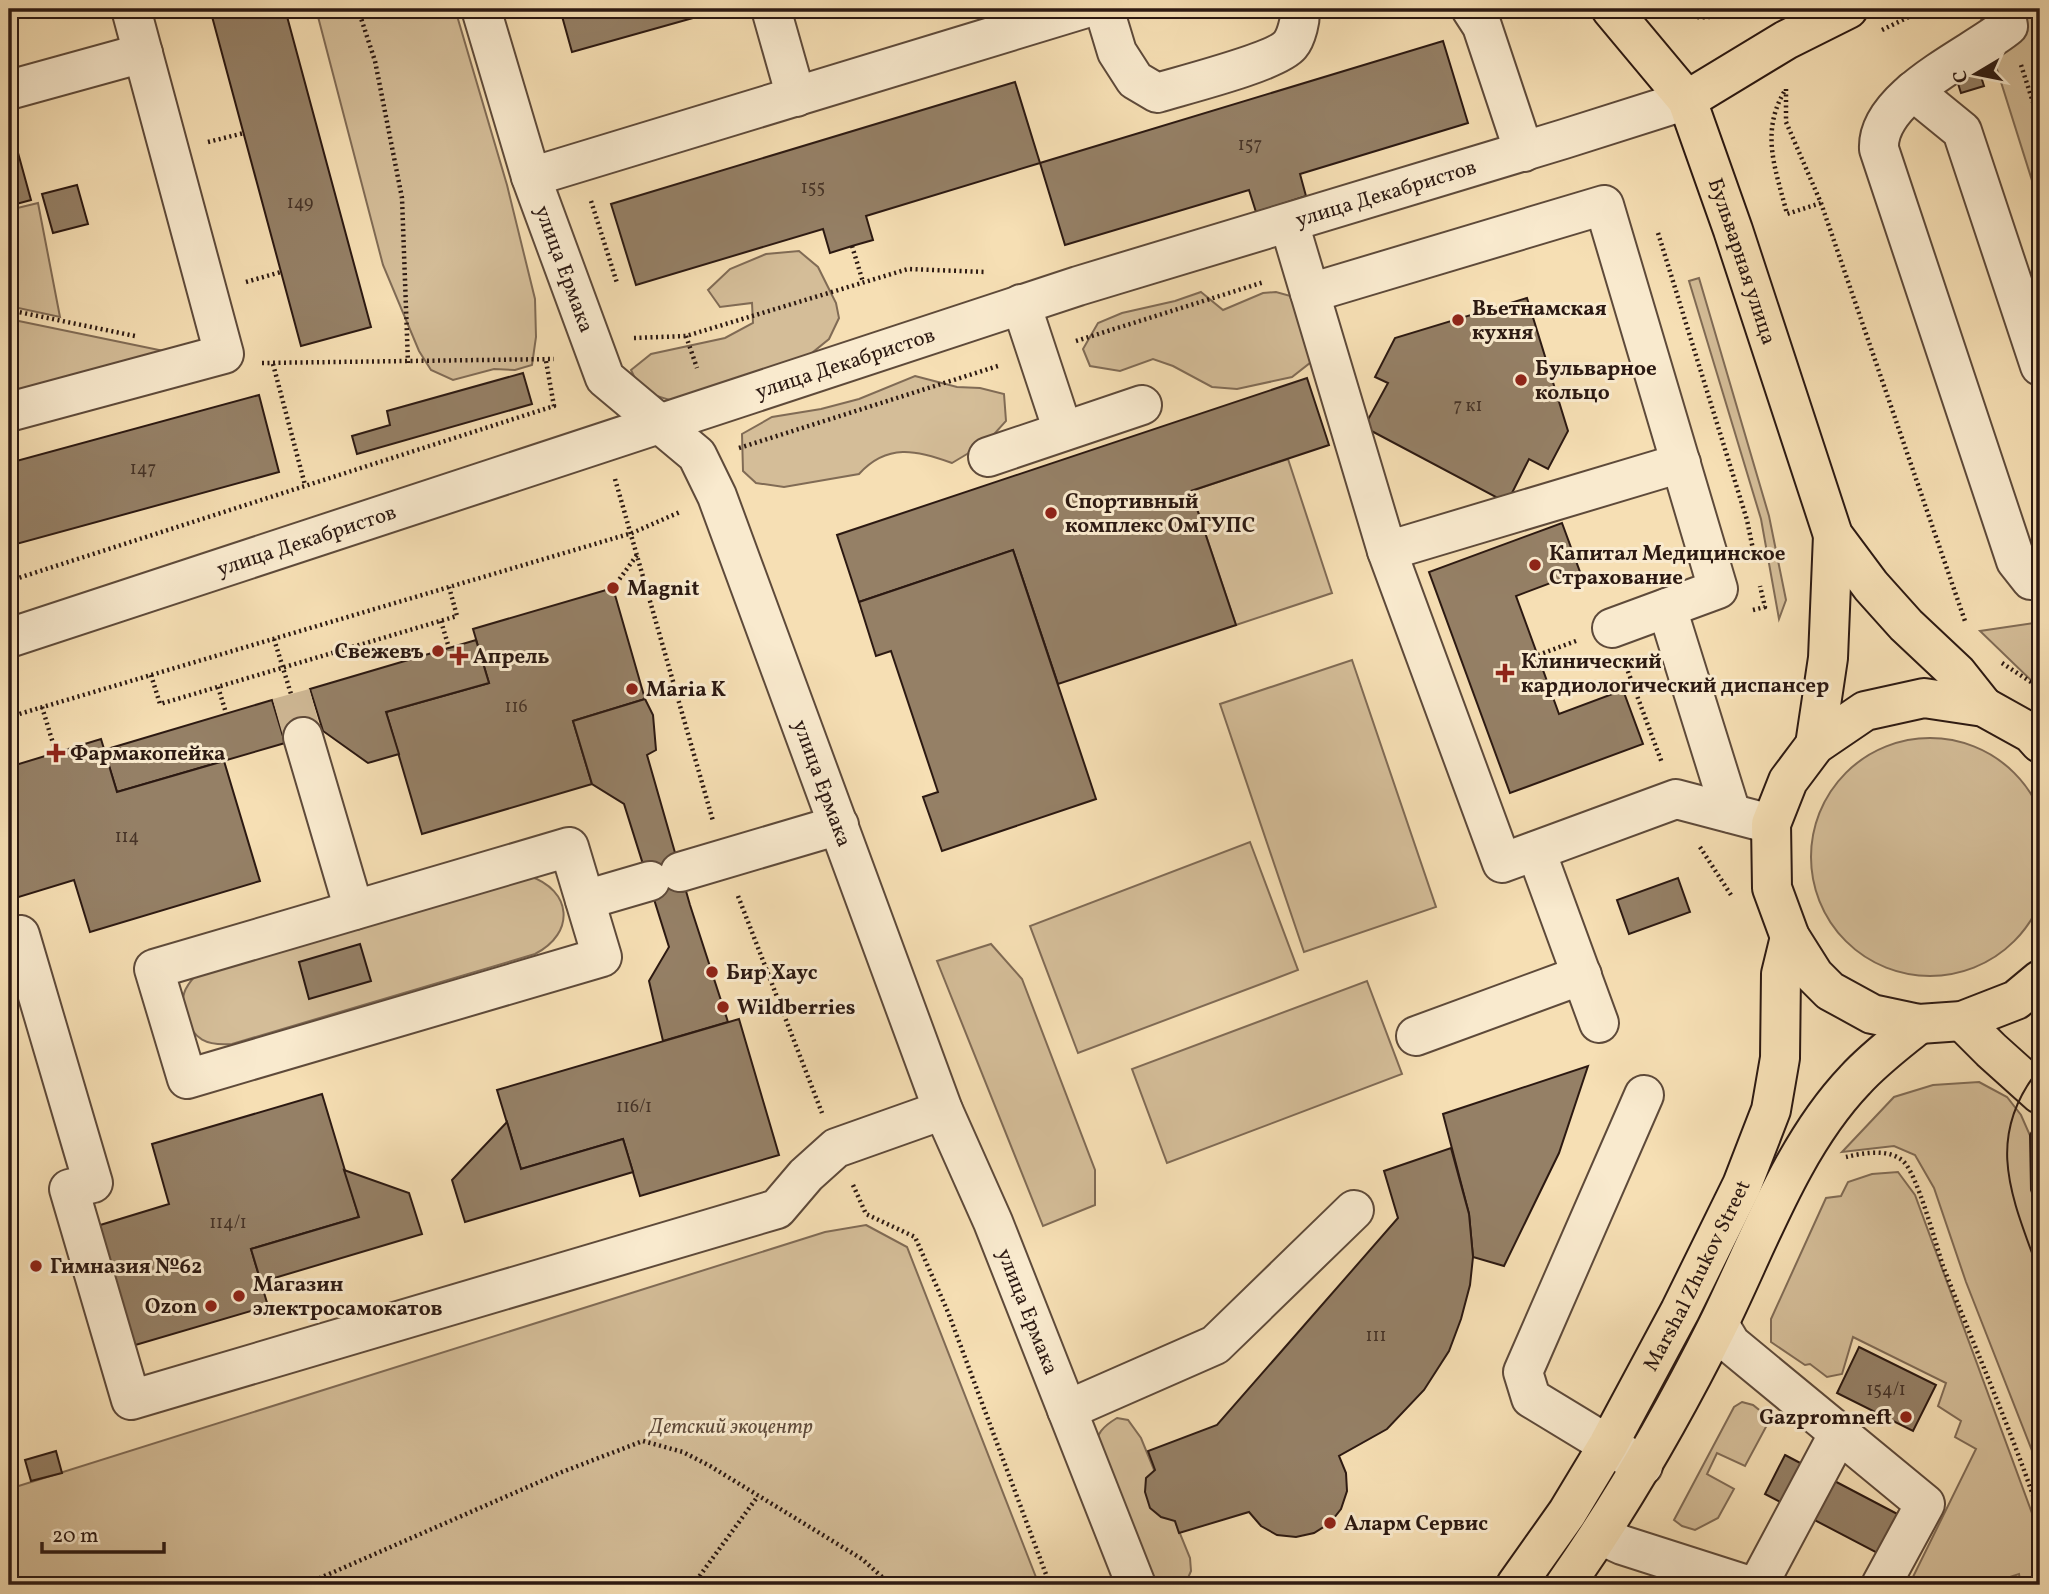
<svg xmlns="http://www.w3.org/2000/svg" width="2049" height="1594" font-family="Vollkorn,serif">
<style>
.green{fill:#d4bd98;stroke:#806b55;stroke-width:2}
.building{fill:#958066;stroke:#2c1912;stroke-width:2}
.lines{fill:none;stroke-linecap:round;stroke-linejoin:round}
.minor-tunnel{stroke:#ceb794;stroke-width:38;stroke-dasharray:38 19;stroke-linecap:butt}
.minor-casing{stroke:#5e4a3a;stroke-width:42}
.major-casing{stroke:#2c1912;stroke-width:42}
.path{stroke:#2c1912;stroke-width:4.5;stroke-dasharray:2 3.5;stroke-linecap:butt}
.minor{stroke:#f9eace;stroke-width:38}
.major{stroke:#f6dfb4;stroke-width:38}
.tram{stroke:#2c1912;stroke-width:2}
.poi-dot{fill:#8f2418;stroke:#f9eace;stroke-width:2.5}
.labels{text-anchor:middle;stroke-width:6;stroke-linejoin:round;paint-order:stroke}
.number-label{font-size:18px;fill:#463327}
.street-label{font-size:21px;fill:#2c1912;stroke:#f9eace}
.poi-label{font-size:21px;font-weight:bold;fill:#2c1912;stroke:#f9eace;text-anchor:start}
.park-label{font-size:21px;font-style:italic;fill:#5e4a3a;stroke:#f9eace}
</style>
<rect width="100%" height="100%" fill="#f6dfb4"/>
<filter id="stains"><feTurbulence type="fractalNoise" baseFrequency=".00286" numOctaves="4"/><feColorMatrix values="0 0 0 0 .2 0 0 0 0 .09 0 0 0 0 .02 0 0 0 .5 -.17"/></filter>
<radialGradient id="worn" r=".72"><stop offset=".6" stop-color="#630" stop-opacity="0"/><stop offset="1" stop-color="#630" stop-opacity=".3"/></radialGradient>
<g class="green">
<polygon points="316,9 455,9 507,185 535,299 536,337 532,365 515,370 494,369 453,380 431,370 419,351 383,265"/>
<polygon points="1978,9 2040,9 2040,206"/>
<polygon points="38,203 60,317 9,306 9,210"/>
<polygon points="799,251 818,267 836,303 839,318 829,339 797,365 679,403 641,391 631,370 651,354 725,338 753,323 752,303 720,307 708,290 730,269 766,254"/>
<polygon points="1699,278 1769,516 1786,600 1779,619 1761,519 1689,281"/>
<polygon points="1201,292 1223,310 1263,293 1276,292 1305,300 1320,355 1292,377 1237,389 1212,387 1173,366 1153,359 1120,371 1090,366 1083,349 1098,323 1122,313 1175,301"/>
<polygon points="9,319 188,356 9,404"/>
<path d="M915,376L957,387L980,388L1004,394L1006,421L987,442L952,463C917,450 887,443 859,474L784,487L756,483L743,471L742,434L772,417L821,409L859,399Z"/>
<polygon points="1288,459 1332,593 1236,625 1191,491"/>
<polygon points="2040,622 2040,689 1980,631"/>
<polygon points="1352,660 1436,907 1304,952 1220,704"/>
<circle cx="1930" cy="857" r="119"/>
<polygon points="1250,842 1298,970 1078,1053 1030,926"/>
<path d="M529,876C572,890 576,933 535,954L232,1044C207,1046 193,1040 185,1015C180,997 184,988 196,975Z"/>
<polygon points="991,944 1022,979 1095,1170 1095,1205 1043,1226 937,961"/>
<polygon points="1367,981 1402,1074 1167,1163 1132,1069"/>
<polygon points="1979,1082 2007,1097 2021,1115 2040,1158 2040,1471 1966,1282 1934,1188 1915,1155 1894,1146 1842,1152 1894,1097 1933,1085"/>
<polygon points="1898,1172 1915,1195 2040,1535 2040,1585 2021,1585 2019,1574 1985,1585 1909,1585 1976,1449 1955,1437 1961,1421 1938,1406 1946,1383 1853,1337 1842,1374 1827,1377 1810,1364 1805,1365 1771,1342 1771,1319 1826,1198 1841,1196 1848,1182 1872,1174"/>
<polygon points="866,1225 907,1247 1039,1585 9,1585 9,1489 825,1232"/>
<polygon points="1742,1402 1753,1405 1768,1417 1767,1425 1745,1466 1717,1453 1707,1474 1734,1489 1718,1518 1695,1530 1682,1526 1674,1520 1734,1407"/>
<path d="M1117,1418L1128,1420L1141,1438L1190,1558L1191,1571L1185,1585H1151L1095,1449C1097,1433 1102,1427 1117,1418Z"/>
</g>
<g class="building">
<polygon points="210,9 285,9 371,327 301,346"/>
<polygon points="560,9 725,9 572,52"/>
<polygon points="1443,41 1468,123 1300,174 1306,196 1285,203 1256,212 1249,190 1065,245 1040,163"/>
<polygon points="1977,64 1984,86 1961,93 1954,71"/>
<polygon points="1015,82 1040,163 866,216 873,240 852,246 830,253 823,229 636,285 611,204"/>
<polygon points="9,131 12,131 31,200 9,206"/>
<polygon points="77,185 88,224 53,233 42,194"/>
<polygon points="1527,298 1568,431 1548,469 1529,459 1507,503 1364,427 1388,383 1375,377 1395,338"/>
<polygon points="523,373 532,404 357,454 352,436 390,425 387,411"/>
<polygon points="1307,378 1329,445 1191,491 1236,625 1058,684 1013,550 859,602 837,535"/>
<polygon points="259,395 279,472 9,546 9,463"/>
<polygon points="1562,523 1580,572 1516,596 1559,714 1623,690 1643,744 1510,793 1429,572"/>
<polygon points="1013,550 1096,799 942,851 923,797 938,792 891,651 876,656 859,602"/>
<polygon points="613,588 645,699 573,721 592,784 422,834 386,712 489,683 473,629"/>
<polygon points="476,640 489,683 386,712 399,754 368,763 323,731 310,689"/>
<polygon points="645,699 653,715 656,750 647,755 690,905 728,1022 663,1041 649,981 669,947 624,804 592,784 573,721"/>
<polygon points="272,700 285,743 117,792 104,750"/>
<polygon points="101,739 117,792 224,761 260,881 90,932 74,880 9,900 9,767"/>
<polygon points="1678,878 1690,912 1629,934 1617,900"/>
<polygon points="360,944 371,981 309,999 299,962"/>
<polygon points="739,1019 779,1155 640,1196 623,1139 521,1169 497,1090"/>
<polygon points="1588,1066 1559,1153 1504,1266 1473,1257 1469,1214 1443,1114"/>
<polygon points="322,1094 359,1217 251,1249 268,1306 132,1346 97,1226 169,1204 152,1144"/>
<polygon points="507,1122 521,1169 623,1139 633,1172 465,1222 452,1180"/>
<polygon points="1451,1148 1469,1214 1473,1257 1470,1285 1461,1319 1449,1351 1424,1390 1387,1429 1339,1456 1346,1473 1347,1491 1341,1509 1330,1523 1314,1533 1296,1537 1277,1535 1261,1526 1249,1512 1179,1533 1175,1521 1161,1517 1150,1508 1145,1492 1146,1478 1155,1470 1148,1451 1217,1425 1398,1218 1384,1171"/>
<polygon points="344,1170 409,1193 422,1234 261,1282 251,1249 359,1217"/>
<polygon points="1859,1347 1936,1385 1913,1431 1837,1393"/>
<polygon points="56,1451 62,1473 31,1481 25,1460"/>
<polygon points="1785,1455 1905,1518 1885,1557 1765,1494"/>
</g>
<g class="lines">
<polyline class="minor-tunnel" points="291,694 303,737"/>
<defs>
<g id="minor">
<path id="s1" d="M481,9L531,177L605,378L697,455L717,496L943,1110L993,1222L1136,1585"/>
<polyline points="771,9 796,97"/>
<path d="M1104,9L1117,52L1135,80L1157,93C1183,85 1276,62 1290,45C1296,38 1302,17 1299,9"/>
<polyline points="1471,9 1482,26 1524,152"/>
<path d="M2005,9L2008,26C1973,55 1876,96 1879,149L2016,561L2031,580L2040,579"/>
<polyline points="9,90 143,53"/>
<polyline points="1913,91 1962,131 2040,366"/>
<polyline points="531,177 1083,9"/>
<polyline points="1289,223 1387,551 1681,463"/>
<polyline points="1310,293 1604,205 1718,589 1612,628"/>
<polyline points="1021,304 1063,431"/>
<polyline points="9,412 224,354 131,9"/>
<polyline points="988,457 1142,405"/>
<polyline points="1387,551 1502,863 1676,799 1771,824"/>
<polyline points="1667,608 1731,813"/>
<path id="s2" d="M9,638L1078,286L1564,139L1687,100"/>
<polyline points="303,737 354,910"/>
<polygon points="569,847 602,957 187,1079 154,969"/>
<polyline points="1536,851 1599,1023"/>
<polyline points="680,872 839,825"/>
<polyline points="585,900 650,881"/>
<polyline points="20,935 93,1183 69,1189 131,1400 777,1209 806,1175 836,1148 943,1110"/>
<polyline points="1416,1036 1582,975"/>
<polyline points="1719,1324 1731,1344 1925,1504 1881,1585"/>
<polyline points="1067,1410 1215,1345 1354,1210"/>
<polyline points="1643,1466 1531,1398 1523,1372 1644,1095"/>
<polyline points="1600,1535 1622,1545 1747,1585"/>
<polyline points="1758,1585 1839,1433"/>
</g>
<g id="major">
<path id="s3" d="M1611,9L1687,100L1733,230L1833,535L1871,586L1906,625L1957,673L1984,707"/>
<polyline points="1687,100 1786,40 1848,9"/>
<polyline points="2040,743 2031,733 1984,707 1924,698 1865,711 1815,745 1788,781 1771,824 1772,888 1790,937 1814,975 1830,991 1872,1014 1919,1024 1962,1021 2016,1000 2040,980"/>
<polyline points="1815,745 1828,658 1833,535"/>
<polyline points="1962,1021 1991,1050 2040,1094"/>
<path id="s4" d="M1516,1585L1567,1513L1608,1445L1680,1311L1742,1185L1771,1110L1780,1058L1781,974L1790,937"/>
<path d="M1565,1585C1623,1502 1673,1415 1718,1325C1758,1244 1792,1146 1855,1080C1874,1059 1897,1042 1919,1024"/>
</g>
</defs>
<use href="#minor" class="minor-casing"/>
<use href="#major" class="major-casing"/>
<g class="path">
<polyline points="358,9 375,61 402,198 408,363"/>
<path d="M1671,9C1698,22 1711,18 1739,9"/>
<polyline points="1882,30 1925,9"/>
<polyline points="2021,65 2040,124"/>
<polyline points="1786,89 1786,122 1821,203 1966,624"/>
<path d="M1784,92C1760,134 1776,170 1787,214L1821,203"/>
<polyline points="208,142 244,133"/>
<polyline points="591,201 617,283"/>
<polyline points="1658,233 1747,520 1756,564"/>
<polyline points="852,246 863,282"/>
<polyline points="246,282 281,272"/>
<polyline points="9,310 135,336"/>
<polyline points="686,336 697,368"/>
<polyline points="634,338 686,336 908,269 986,272"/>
<polyline points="1076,341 1264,282"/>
<polyline points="262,363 554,359"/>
<polyline points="273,364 305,485"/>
<polyline points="739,448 1001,365"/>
<polyline points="615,479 713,821"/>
<polyline points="9,581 554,406 546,361"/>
<polyline points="613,588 637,555"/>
<polyline points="1753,610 1765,607 1760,586"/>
<polyline points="441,621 449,648"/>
<polyline points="274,639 291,694"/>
<polyline points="1538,655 1576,641"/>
<polyline points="2002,663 2040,688"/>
<polyline points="1626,666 1662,763"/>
<polyline points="151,675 160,704 457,616 449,587"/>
<polyline points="218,687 226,713"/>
<polyline points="42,707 56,753"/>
<polyline points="9,717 632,533 680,512"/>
<polyline points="1700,847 1731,895"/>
<polyline points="738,896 822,1113"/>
<path d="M1846,1157C1863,1153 1888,1148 1903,1161C1917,1173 1936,1245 1943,1266C1975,1349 2012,1431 2040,1516"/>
<polyline points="853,1185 866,1214 915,1237 948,1312 1050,1585"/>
<polyline points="9,1329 16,1354 9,1356"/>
<polyline points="304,1585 562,1472 643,1441 683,1452 710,1466 862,1559 891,1585"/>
<polyline points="693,1585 758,1496"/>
</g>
<use href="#minor" class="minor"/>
<use href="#major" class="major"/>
<g class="tram">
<path d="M2040,1068C1982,1139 2013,1199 2040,1275"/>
<polyline points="2040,1118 2030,1135 2031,1190 2040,1215"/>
</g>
</g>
<g class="poi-dot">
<circle cx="1458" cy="320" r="7"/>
<circle cx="1521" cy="380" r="7"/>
<circle cx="1051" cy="513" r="7"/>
<circle cx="1535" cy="565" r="7"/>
<circle cx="613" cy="588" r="7"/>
<circle cx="438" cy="651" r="7"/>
<path d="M455.5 645.5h7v7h7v7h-7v7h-7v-7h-7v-7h7z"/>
<path d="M1501.5 662.5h7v7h7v7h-7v7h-7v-7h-7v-7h7z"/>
<circle cx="632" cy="689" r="7"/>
<path d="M52.5 742.5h7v7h7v7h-7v7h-7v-7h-7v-7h7z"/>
<circle cx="712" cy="972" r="7"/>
<circle cx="723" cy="1007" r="7"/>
<circle cx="36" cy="1266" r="7"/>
<circle cx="239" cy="1296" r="7"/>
<circle cx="211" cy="1306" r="7"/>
<circle cx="1906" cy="1417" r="7"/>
<circle cx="1330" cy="1523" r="7"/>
</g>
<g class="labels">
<g class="number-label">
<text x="1250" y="150">157</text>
<text x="813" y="193">155</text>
<text x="300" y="208">149</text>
<text x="1468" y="411">7 к1</text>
<text x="143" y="474">147</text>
<text x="516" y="712">116</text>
<text x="127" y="842">114</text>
<text x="634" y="1112">116/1</text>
<text x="228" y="1228">114/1</text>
<text x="1376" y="1341">111</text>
<text x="1886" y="1395">154/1</text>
</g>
<g class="street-label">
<text dy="7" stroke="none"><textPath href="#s2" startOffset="1447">улица Декабристов</textPath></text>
<text dy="7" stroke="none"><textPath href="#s3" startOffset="289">Бульварная улица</textPath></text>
<text dy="7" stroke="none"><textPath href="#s1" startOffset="273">улица Ермака</textPath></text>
<text dy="7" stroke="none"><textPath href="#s2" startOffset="880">улица Декабристов</textPath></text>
<text dy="7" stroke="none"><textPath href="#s2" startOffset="313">улица Декабристов</textPath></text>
<text dy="7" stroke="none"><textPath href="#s1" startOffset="861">улица Ермака</textPath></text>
<text dy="7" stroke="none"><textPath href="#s4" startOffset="359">Marshal Zhukov Street</textPath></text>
<text dy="7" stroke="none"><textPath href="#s1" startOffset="1428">улица Ермака</textPath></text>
</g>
<g class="poi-label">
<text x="1472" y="315">Вьетнамская<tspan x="1472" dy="24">кухня</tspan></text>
<text x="1535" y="375">Бульварное<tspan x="1535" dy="24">кольцо</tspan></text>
<text x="1065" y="508">Спортивный<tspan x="1065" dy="24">комплекс ОмГУПС</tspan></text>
<text x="1549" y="560">Капитал Медицинское<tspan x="1549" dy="24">Страхование</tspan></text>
<text x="627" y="595">Magnit</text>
<text x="424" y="658" text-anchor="end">Свежевъ</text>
<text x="473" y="663">Апрель</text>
<text x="1521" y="668">Клинический<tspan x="1521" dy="24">кардиологический диспансер</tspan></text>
<text x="646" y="696">Maria K</text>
<text x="70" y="760">Фармакопейка</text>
<text x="726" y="979">Бир Хаус</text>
<text x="737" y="1014">Wildberries</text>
<text x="50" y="1273">Гимназия №62</text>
<text x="253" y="1291">Магазин<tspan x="253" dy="24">электросамокатов</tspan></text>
<text x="197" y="1313" text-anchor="end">Ozon</text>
<text x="1892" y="1424" text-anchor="end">Gazpromneft</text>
<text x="1344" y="1530">Аларм Сервис</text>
</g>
<g class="park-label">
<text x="731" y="1433">Детский экоцентр</text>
</g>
</g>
<rect width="2049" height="1594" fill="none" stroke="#f6dfb4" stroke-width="35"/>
<rect x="10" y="10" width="2028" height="1573" fill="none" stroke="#2c1912" stroke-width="3.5"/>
<rect x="18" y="18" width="2014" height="1559" fill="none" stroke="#2c1912" stroke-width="2"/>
<g transform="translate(1976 74) rotate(260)" stroke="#f9eace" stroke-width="5" paint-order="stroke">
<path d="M0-5L12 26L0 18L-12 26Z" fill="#2c1912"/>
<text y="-10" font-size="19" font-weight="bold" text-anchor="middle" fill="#2c1912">С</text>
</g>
<path d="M42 1542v10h122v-10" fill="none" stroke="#2c1912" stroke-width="3.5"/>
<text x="52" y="1542" font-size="21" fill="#2c1912" stroke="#f9eace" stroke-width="5" paint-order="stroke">20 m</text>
<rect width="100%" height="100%" filter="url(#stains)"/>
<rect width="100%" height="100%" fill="url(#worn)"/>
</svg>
